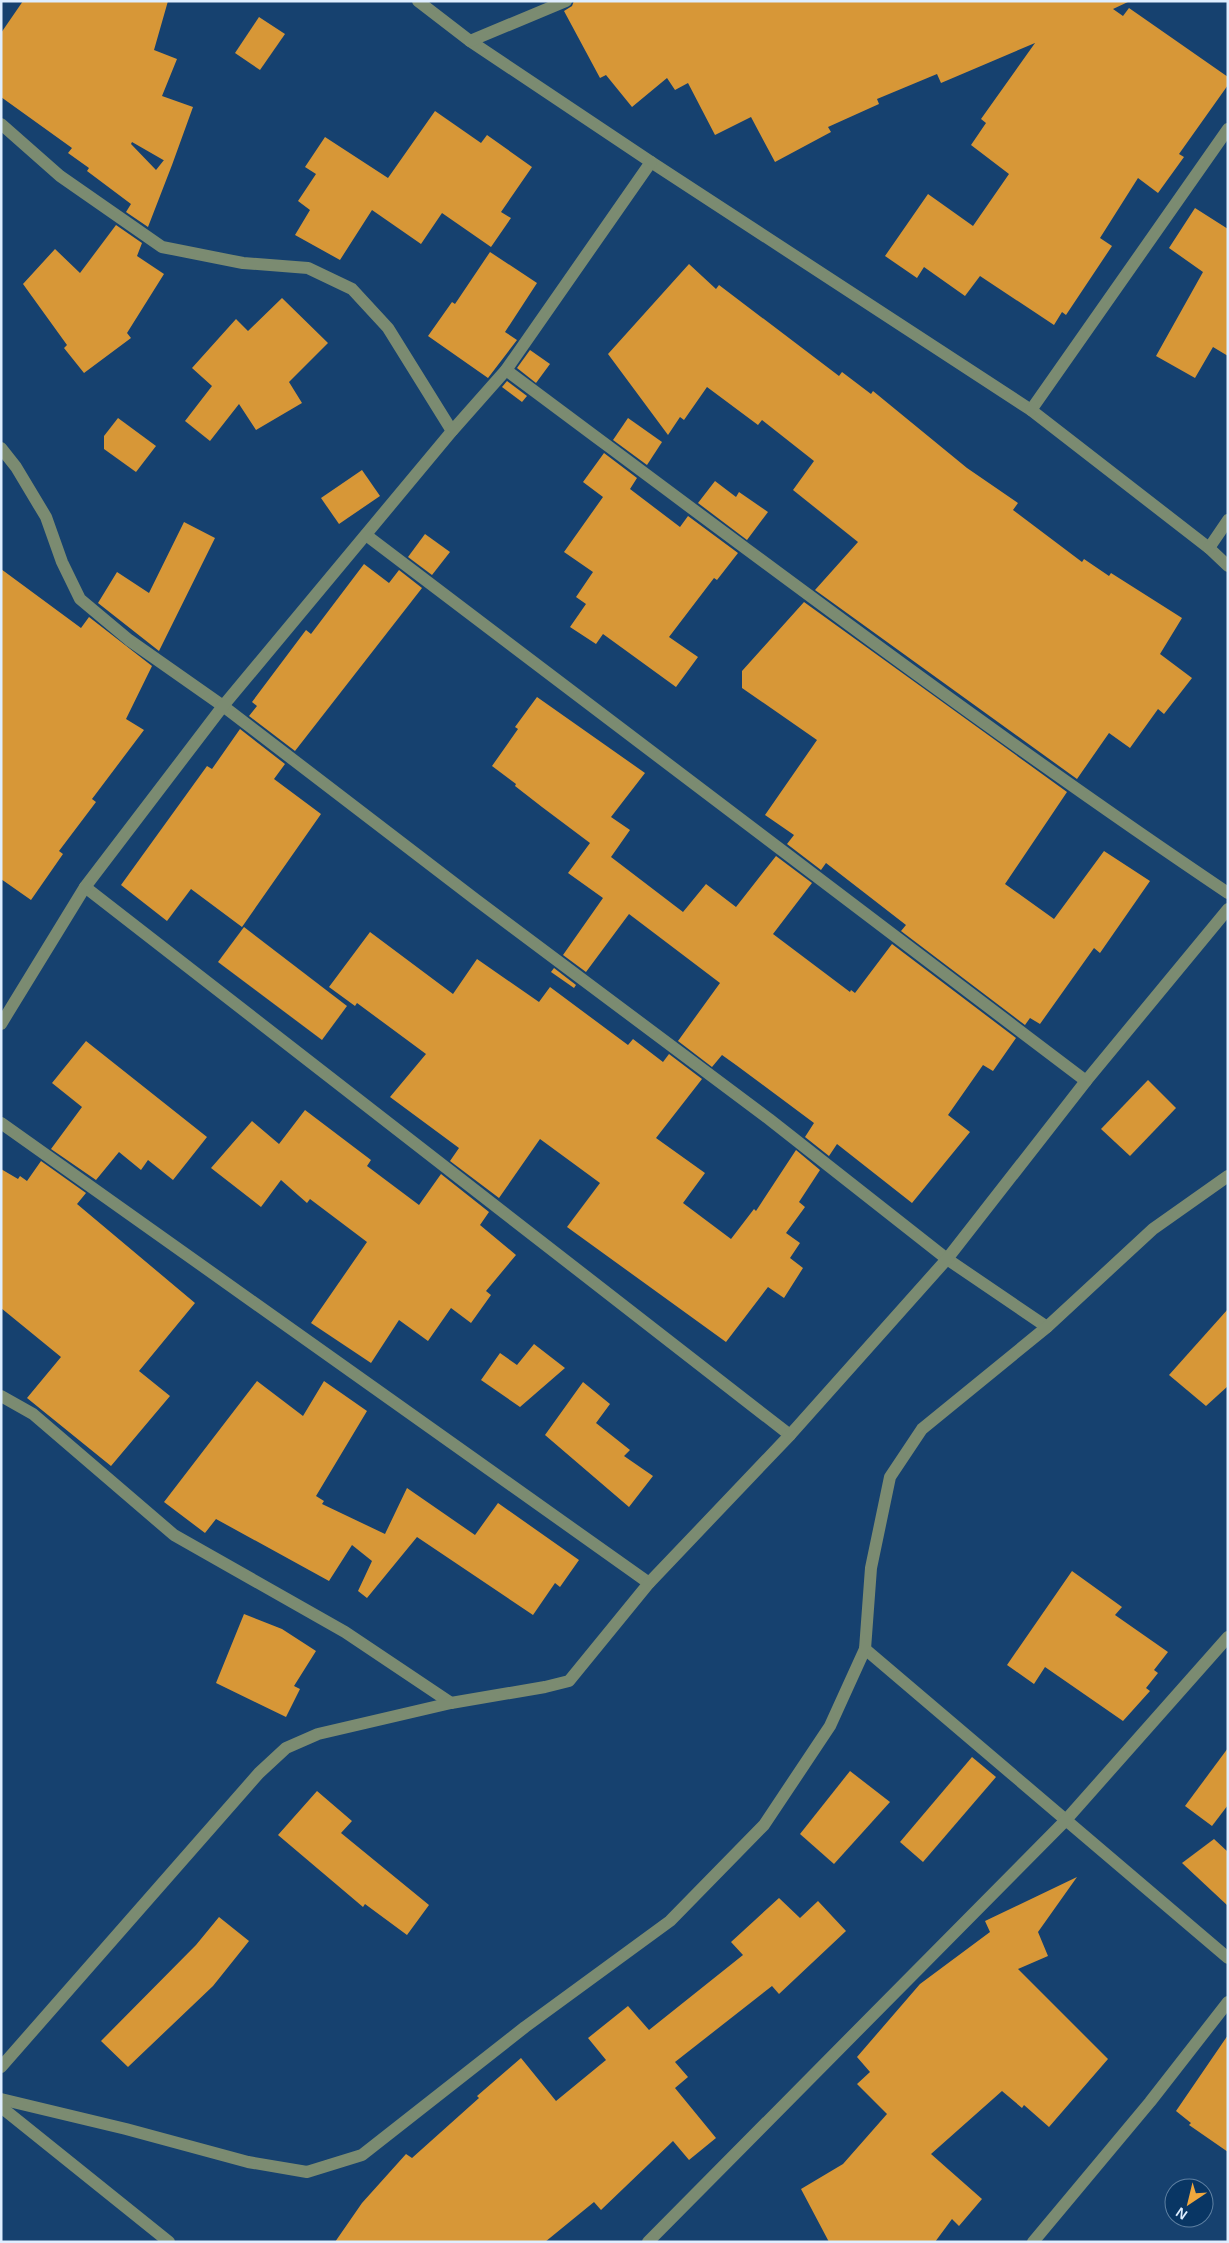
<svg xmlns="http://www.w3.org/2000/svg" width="1229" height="2243" font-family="Arial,sans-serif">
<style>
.building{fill:#d79737}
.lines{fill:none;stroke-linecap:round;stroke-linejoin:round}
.minor{stroke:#7b8b71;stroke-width:12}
</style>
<rect width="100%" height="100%" fill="#16416f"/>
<g class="building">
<polygon points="23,1 168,1 154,50 177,59 162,96 193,107 172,165 132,142 131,144 156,170 164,160 172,165 148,227 126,212 131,204 87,171 89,168 68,153 72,148 1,97 1,33"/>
<polygon points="574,1 1130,1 1113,9 1123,16 1129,8 1228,77 1228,85 1179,154 1184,157 1158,193 1138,178 1100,238 1112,246 1066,315 1062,312 1054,325 980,276 965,296 924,267 917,278 885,256 928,194 973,226 1009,174 971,145 986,123 981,119 1035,43 941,83 937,74 877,99 879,104 828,127 831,132 775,162 751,117 715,135 688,83 675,90 667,78 632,107 606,75 600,78 564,11 572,6"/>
<polygon points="259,17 285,34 260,70 235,53"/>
<polygon points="435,111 481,143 487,135 532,167 501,212 511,218 491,247 442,213 421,244 372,210 340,260 295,235 310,210 298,201 316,174 305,167 325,137 388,178"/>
<polygon points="1195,208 1228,229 1228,356 1213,347 1195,378 1156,356 1203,272 1169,248"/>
<polygon points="116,225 142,243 137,256 164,274 127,333 131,338 84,373 64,348 67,345 23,284 55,249 80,273"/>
<polygon points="490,252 537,283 505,332 517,340 488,378 428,336 452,302 455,304"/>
<polygon points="689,264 716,289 719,285 839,376 842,372 871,394 873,391 967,468 1018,503 1013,510 1082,562 1084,559 1109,576 1111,573 1182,618 1160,654 1192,678 1164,714 1158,709 1130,748 1109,733 1077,779 815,590 858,542 793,490 814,461 762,420 758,425 707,387 684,420 680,417 668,435 608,354"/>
<polygon points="282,298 328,343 289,382 302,403 256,430 239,404 210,441 185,421 212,386 192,368 236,319 248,331"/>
<polygon points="530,350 550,364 536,383 517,368"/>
<polygon points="507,381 527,396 522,402 502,387"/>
<polygon points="118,418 156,446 136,472 104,449 104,436"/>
<polygon points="628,418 662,442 647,465 613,440"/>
<polygon points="604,453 637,478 630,489 680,527 688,516 738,553 717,580 714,578 669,637 698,657 676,687 603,634 596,644 570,627 586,604 576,597 593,572 564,552 603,497 583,482"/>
<polygon points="362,470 380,496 339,524 321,498"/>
<polygon points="715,481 736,497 739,492 768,512 747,540 698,503"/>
<polygon points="184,522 215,538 159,651 98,603 117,572 149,593"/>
<polygon points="425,534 450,552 432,575 408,557"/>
<polygon points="364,564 389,583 399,570 422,588 295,751 249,716 257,706 252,702 306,630 311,634"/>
<polygon points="1,569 81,628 89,617 152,666 126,719 144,730 92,799 96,802 59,851 63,854 31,900 1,879"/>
<polygon points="804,602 1067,792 1005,884 1054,919 1104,851 1150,881 1100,953 1094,948 1040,1024 1030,1018 1025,1025 901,931 906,925 826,863 821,870 787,844 794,835 765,815 817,740 742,688 742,671"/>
<polygon points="537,697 645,773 611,817 630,830 611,857 683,912 706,884 736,907 776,856 812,883 773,934 850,992 851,990 855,993 892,944 1016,1038 993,1071 983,1065 948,1115 970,1132 912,1203 837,1144 829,1156 805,1137 814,1123 736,1065 722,1055 712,1067 678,1041 720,983 629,914 586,972 563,955 603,898 568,873 590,843 542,807 515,786 516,784 492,766 518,729 515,727"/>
<polygon points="240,729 285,764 274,779 321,814 242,927 191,889 167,921 121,885 207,766 212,769"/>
<polygon points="244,927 347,1006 322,1040 218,962"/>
<polygon points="370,932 453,994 477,959 539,1002 550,987 628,1045 633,1039 663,1062 669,1054 702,1079 656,1138 705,1173 683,1203 731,1239 754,1209 756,1211 796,1150 820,1170 799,1202 805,1207 786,1233 800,1243 790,1258 803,1268 784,1298 768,1287 726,1342 567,1227 600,1183 540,1139 499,1198 450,1161 459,1148 390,1097 426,1054 357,1003 355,1006 329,987"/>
<polygon points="554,968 576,985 574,988 551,972"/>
<polygon points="86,1041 207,1137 173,1180 148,1160 141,1170 119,1152 96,1180 51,1149 82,1107 52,1083"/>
<polygon points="1148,1080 1176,1108 1130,1156 1101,1129"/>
<polygon points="305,1110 371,1160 367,1166 419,1205 441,1174 489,1212 480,1225 516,1255 486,1291 491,1295 471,1323 451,1308 428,1341 399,1320 371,1363 311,1323 367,1242 310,1199 307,1203 281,1180 261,1207 211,1168 252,1121 279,1144"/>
<polygon points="41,1161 86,1193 77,1204 195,1303 139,1371 170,1396 111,1466 27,1398 61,1357 1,1308 1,1169 18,1179 20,1176 27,1181"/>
<polygon points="1228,1309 1228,1386 1206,1406 1169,1375"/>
<polygon points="534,1344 565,1368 520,1407 481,1380 500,1353 517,1365"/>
<polygon points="257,1381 303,1416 324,1381 367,1411 316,1496 324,1501 322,1504 385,1534 407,1488 475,1535 498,1503 579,1560 560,1587 555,1583 533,1615 417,1537 367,1598 358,1591 372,1561 352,1545 329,1581 216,1519 205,1533 164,1502"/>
<polygon points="583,1382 610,1404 596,1423 630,1450 624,1456 653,1476 629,1507 545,1435"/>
<polygon points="1072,1571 1122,1607 1115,1615 1168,1652 1154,1670 1158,1673 1146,1688 1150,1691 1123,1721 1045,1667 1034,1684 1007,1665"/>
<polygon points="244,1614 282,1629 316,1651 294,1686 300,1689 286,1717 216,1683"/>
<polygon points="1228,1748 1228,1805 1212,1826 1185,1806"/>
<polygon points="972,1757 996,1777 923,1862 900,1842"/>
<polygon points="850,1771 890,1802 834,1864 800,1834"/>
<polygon points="317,1791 352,1821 341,1833 429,1905 407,1935 365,1904 363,1907 278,1835"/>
<polygon points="1214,1839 1228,1852 1228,1906 1182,1863"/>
<polygon points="1077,1877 1038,1932 1048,1956 1018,1969 1108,2059 1049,2127 1024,2105 1022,2108 1002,2091 931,2154 982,2199 959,2226 952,2219 935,2242 829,2242 801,2189 843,2164 887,2114 857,2084 870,2072 857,2057 920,1984 990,1932 985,1921"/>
<polygon points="779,1898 800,1918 818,1901 846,1931 779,1994 772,1986 675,2062 688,2077 675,2088 716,2138 689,2160 673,2141 601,2210 594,2202 545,2242 335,2242 362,2203 406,2154 412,2158 479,2098 477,2096 521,2058 556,2101 606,2060 588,2038 628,2006 649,2030 743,1955 731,1942"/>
<polygon points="219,1917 249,1941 213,1986 128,2067 101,2041 196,1945"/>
<polygon points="1228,2035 1228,2152 1189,2125 1191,2123 1176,2111"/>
</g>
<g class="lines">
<g class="minor">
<polyline points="418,1 470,41 651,162 1031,410 1209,548 1228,566"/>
<polyline points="470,41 566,1"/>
<polyline points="1,124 60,176 162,247 243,263 308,268 352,289 388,328 452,431"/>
<path d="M506,370C744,547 981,727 1228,893"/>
<polyline points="1031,410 1228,129"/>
<polyline points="1,448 16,467 46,517 62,562 80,599 129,640 223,706 475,899 769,1119 947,1259 1047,1327"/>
<polyline points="366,535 1086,1081"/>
<polyline points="1209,548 1228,520"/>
<polyline points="85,887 790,1435"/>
<polyline points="1,1024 85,887 223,706 452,431 506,370 651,162"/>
<polyline points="1,1123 649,1583"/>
<polyline points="1,1396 33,1414 174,1535 345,1632 451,1703"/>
<polyline points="865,1649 1228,1958"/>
<polyline points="1,2067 259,1773 286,1748 318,1734 451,1703 545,1687 569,1681 649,1583 790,1435 947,1259 1086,1081 1228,909"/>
<polyline points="1,2099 126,2129 248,2162 307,2172 362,2155 525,2027 670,1921 764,1825 830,1726 865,1649 871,1568 890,1477 922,1429 1047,1327 1153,1229 1228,1176"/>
<polyline points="1,2107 169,2242"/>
<polyline points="648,2242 1065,1821 1228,1637"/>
<polyline points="1033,2242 1150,2102 1228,2002"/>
</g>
</g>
<rect width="1229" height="2243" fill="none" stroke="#dfeeff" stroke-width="5"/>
<g transform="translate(1189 2203) rotate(215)"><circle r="24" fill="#093664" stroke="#5f80a2"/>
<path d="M0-4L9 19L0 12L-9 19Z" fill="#efa73d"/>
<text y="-8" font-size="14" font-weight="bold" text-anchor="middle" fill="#dfeeff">N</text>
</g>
</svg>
